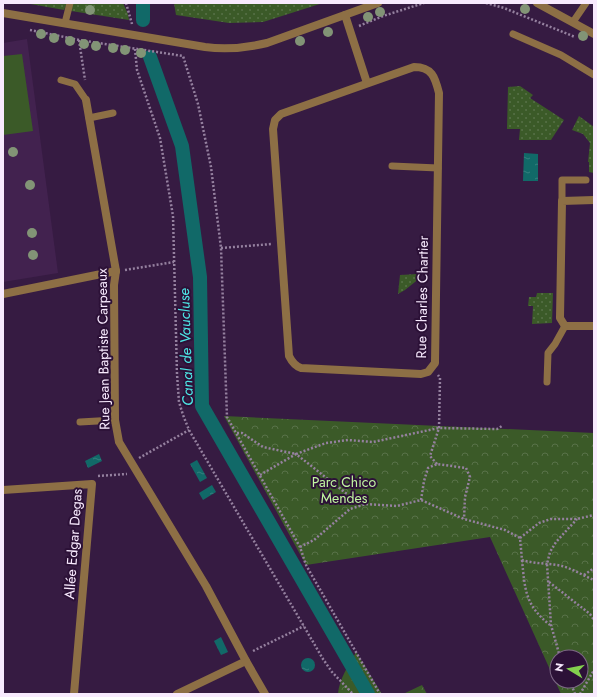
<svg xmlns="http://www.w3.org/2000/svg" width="597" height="697" font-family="Jost,sans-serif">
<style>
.built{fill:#42224f}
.grass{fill:url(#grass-dots)}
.park{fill:url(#park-crowns);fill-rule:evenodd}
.pitch{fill:#3b5a28}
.water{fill:url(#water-ripples)}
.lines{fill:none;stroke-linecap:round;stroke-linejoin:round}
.canal{stroke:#116968;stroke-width:14}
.path{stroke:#95819f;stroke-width:2.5;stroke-dasharray:2 2;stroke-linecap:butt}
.service{stroke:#8d6f45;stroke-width:7}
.minor{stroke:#8d6f45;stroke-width:8}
.tree{fill:#829476}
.labels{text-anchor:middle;stroke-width:4;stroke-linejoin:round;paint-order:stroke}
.street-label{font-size:14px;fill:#f8eafe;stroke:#2c1137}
.park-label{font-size:14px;fill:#c1f7a1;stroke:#2c1137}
.water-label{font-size:15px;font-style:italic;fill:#4de5e4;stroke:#2c1137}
</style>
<defs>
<pattern id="grass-dots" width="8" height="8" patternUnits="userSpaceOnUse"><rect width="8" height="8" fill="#3b5a28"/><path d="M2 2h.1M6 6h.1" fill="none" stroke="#587248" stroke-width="1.8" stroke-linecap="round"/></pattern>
<pattern id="park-crowns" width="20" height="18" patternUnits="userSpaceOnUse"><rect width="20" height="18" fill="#3b5a28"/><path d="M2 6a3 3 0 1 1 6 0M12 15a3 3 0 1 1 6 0" fill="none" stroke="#587248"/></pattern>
<pattern id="water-ripples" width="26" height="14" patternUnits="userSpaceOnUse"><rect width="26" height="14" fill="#116968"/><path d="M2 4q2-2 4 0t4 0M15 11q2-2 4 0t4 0" fill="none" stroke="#347f7f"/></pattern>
</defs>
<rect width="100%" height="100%" fill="#361b42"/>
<polygon class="built" points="27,39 58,273 3,282 3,43"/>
<g class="grass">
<polygon points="25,3 67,3 64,10"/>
<polygon points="72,3 123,3 128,14 129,20 71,11"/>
<polygon points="174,3 323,3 263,22 229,23 176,15"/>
<polygon points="520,86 533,95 530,98 564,120 551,140 519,140 520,129 507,129 508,87"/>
<polygon points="579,116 594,127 594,173 589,172 589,162 588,162 590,143 583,134 572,130"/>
<polygon points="418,274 420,278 405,290 398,294 400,275"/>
<polygon points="537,293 553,293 552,323 532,324 533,306 528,306 529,297 536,297"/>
</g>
<g class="park">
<path d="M224,416L594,433V694H561L490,537L306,565ZM557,657H581V681H557Z"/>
<path d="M356,652L382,694H338C339,679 349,665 356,652Z"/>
<polygon points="422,685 427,694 403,694"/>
</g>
<polygon class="pitch" points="22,54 33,131 3,135 3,56"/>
<g class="water">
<polygon points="524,153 538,154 538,181 523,181"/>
<polygon points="99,454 102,461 88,468 85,461"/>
<polygon points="197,460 207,478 200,482 190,464"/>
<polygon points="212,485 216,492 203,500 199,493"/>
<polygon points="221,637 228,652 221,655 214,641"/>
<circle cx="308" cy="665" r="7"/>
</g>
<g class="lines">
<g class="canal">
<polyline points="143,3 143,20"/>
<polyline points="150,57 182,146 200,277 202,406 368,694"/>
</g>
<g class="path">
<polyline points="126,3 132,24"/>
<polyline points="486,3 504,8 575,37"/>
<polyline points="359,26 383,16 424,3"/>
<polyline points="30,30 79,40 183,56 198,104 211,167 221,248 227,417 300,547 306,565 380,694"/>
<polyline points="79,40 85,80"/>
<polyline points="135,49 137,70 160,138 173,216 177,374 179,402 183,415 189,430 323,659 332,672 353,694"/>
<polyline points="221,248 272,244"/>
<polyline points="125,270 174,262"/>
<polyline points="237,433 242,433 263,447 296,454 326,443 348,440 373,442 439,428 497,429 502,426"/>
<polyline points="139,458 189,430"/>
<polyline points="437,464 430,456 439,428 440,378 438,375"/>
<polyline points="260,475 296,454 361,505"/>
<polyline points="98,476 127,474"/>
<polyline points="421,500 424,481 428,468 437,464 466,468 470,477 465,497 464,519"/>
<polyline points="520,538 539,523 551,519 577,519 594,515"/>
<path d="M300,547L314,540L350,509L366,504L397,506L421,500L464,519L505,530L520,538L522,560C535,564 549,563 562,566C573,569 584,576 594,580"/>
<path d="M522,560C525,590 525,605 550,625"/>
<polyline points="584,575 594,568"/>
<polyline points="549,582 590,614 594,620"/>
<polyline points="253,651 304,626"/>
<polyline points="560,657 551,625 547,564 550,552 556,542 577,519"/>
<polyline points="570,681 575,694"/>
<polyline points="580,694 594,670"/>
</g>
<g class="service">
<polyline points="573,22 586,3"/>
<polyline points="65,23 70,3"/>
<polyline points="513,34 561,55 594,75"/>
<polyline points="61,80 75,84 86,100"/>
<polyline points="89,118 113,113"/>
<polyline points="392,166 438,168"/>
<polyline points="562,201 562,180 586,180"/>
<polyline points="547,382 548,353 555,344 565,326"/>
<polyline points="80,422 115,420"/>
</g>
<g class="minor">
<polyline points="537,3 594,34"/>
<path d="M3,13L205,47C227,50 246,48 267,43L378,3"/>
<polyline points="345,15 367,83"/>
<path d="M414,67C432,67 435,77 439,93L435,363L428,372L421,374L301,368C295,366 292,362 289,356L273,129L275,120L281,114Z"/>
<polyline points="86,100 116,271 114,285 115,420 119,442 206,586 246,661 177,694"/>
<polyline points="594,200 562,201 560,318 565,326 594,326"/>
<polyline points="3,294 116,271"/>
<polyline points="3,490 92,484 74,694"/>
<polyline points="246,661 265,694"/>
</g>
</g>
<g class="tree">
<circle cx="525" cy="9" r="5"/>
<circle cx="90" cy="10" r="5"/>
<circle cx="380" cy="12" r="5"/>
<circle cx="368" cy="17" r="5"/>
<circle cx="328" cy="32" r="5"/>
<circle cx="41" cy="34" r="5"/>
<circle cx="583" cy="36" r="5"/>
<circle cx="54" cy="38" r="5"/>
<circle cx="70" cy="41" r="5"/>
<circle cx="300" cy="41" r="5"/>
<circle cx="84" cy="44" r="5"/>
<circle cx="96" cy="46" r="5"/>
<circle cx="113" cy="48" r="5"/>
<circle cx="125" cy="50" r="5"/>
<circle cx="141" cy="53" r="5"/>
<circle cx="13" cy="152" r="5"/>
<circle cx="30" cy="185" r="5"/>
<circle cx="32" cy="233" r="5"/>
<circle cx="33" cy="255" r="5"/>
</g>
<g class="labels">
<g class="street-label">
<text transform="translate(422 297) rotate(-89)" y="5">Rue Charles Chartier</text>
<text transform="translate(103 349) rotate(-91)" y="5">Rue Jean Baptiste Carpeaux</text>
<text transform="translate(73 544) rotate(-86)" y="5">Allée Edgar Degas</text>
</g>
<g class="park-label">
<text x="344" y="487">Parc Chico<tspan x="344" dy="16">Mendes</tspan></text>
</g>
<g class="water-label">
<text transform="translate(186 347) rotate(-92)" y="5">Canal de Vaucluse</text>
</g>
</g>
<rect width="597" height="697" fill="none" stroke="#f8eafe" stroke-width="8"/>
<g transform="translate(569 669) rotate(280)"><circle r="19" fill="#2c1137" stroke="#7e6887"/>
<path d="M0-3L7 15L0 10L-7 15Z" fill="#83d04e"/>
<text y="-6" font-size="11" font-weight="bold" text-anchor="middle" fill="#f8eafe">N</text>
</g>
</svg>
